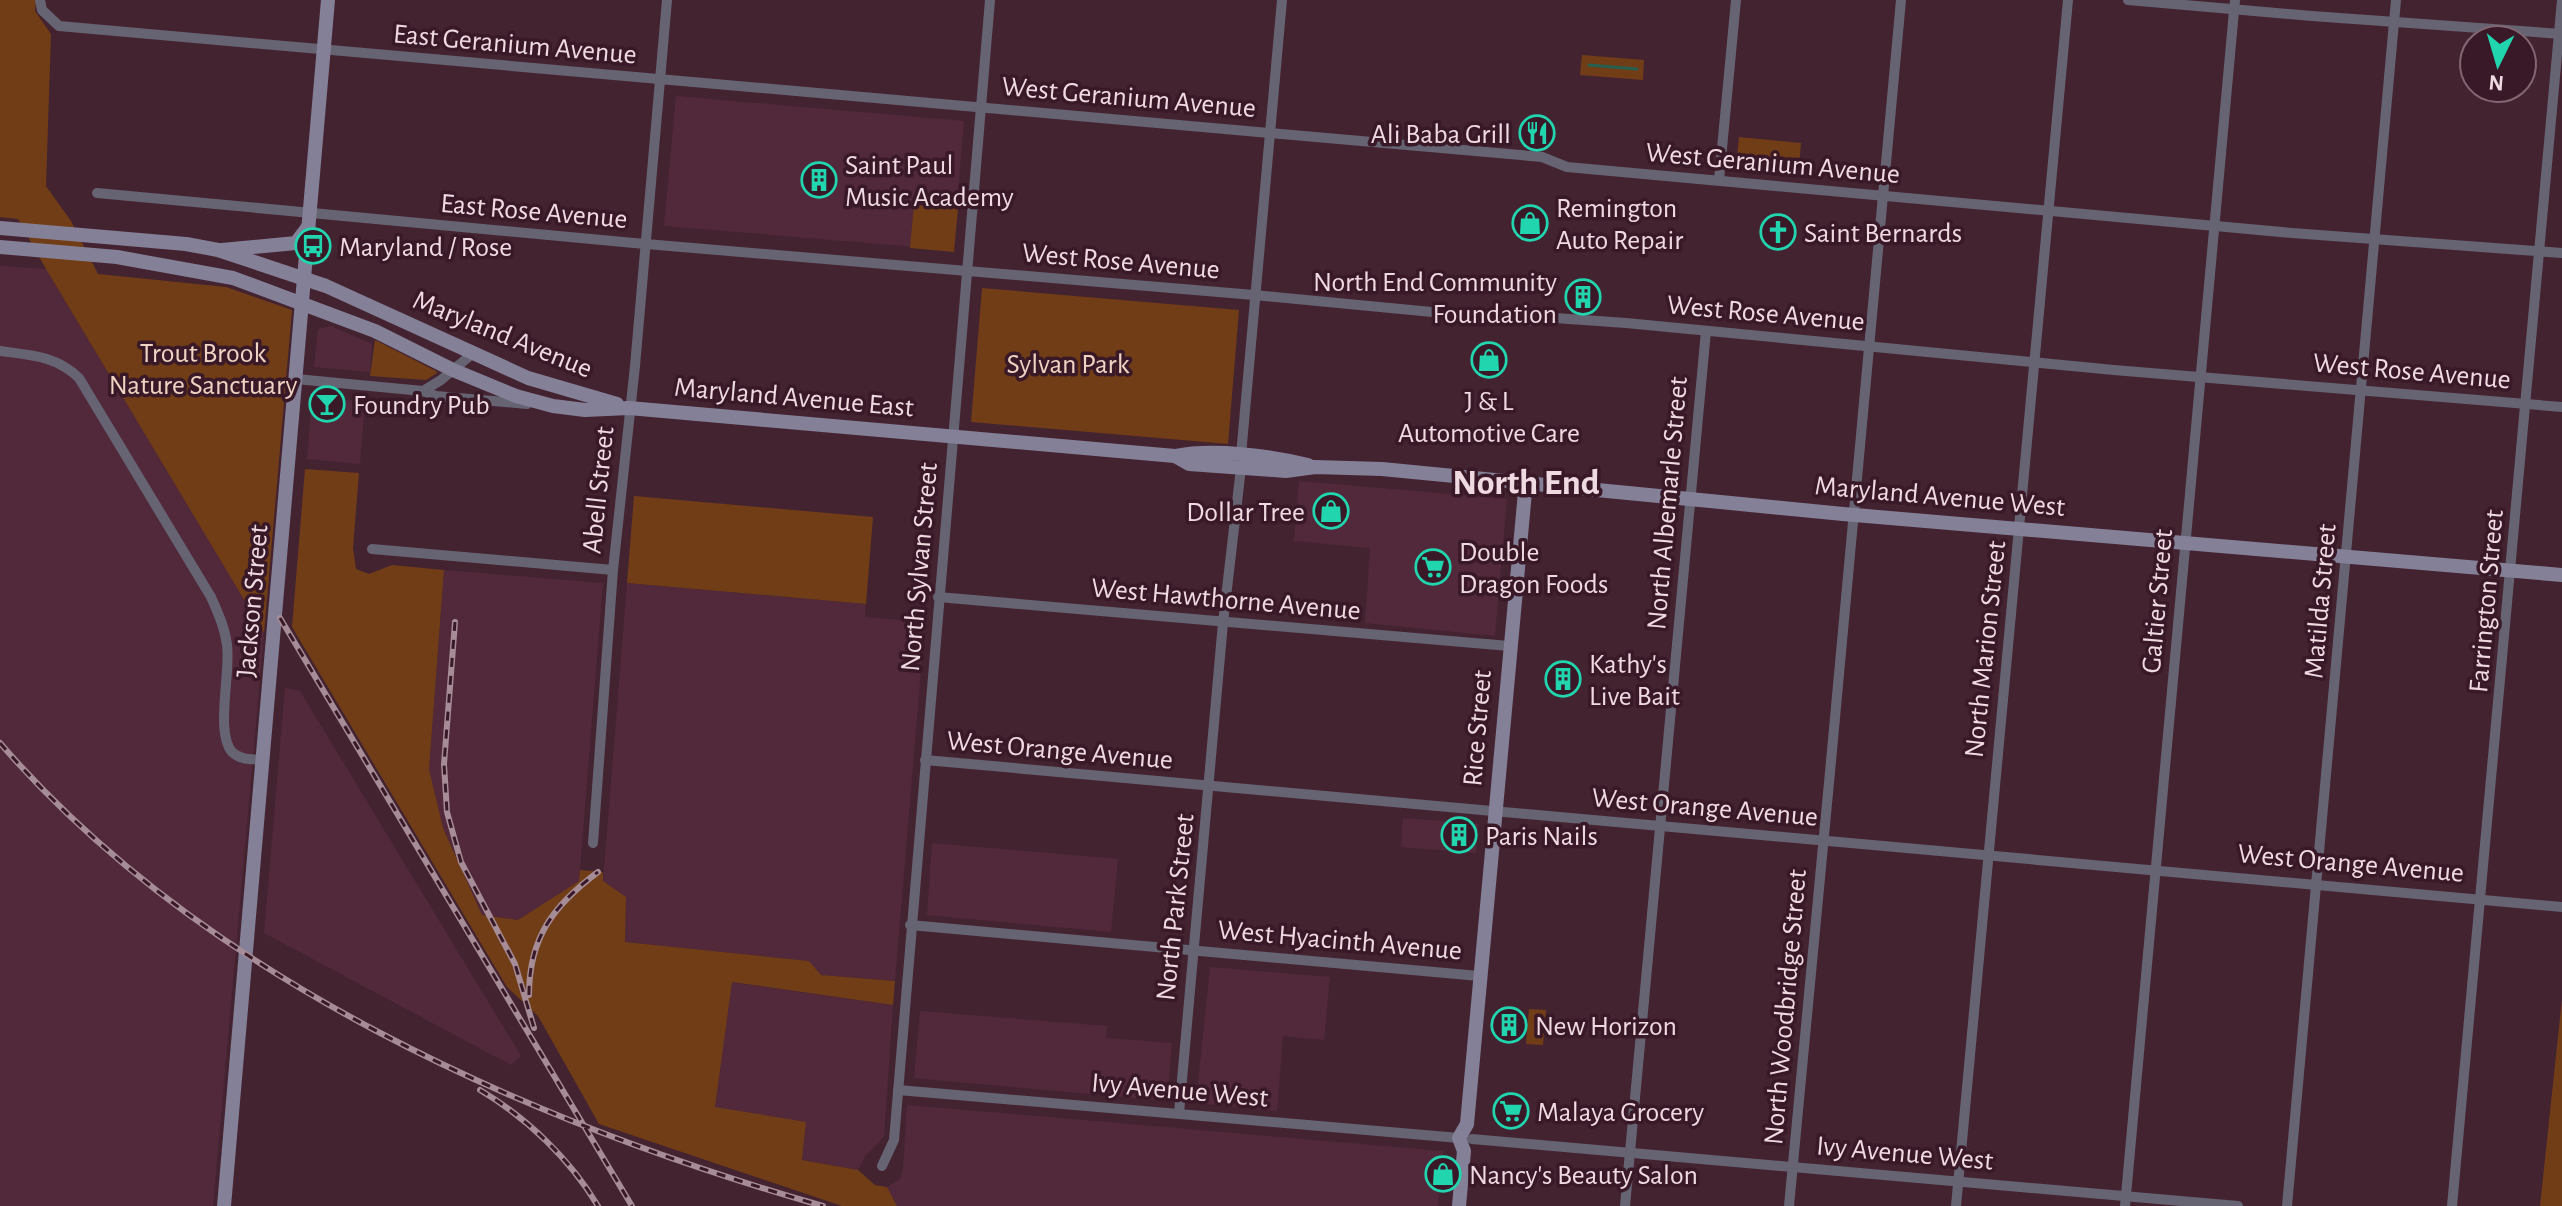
<svg xmlns="http://www.w3.org/2000/svg" width="2562" height="1206" font-family="'Alegreya Sans',sans-serif">
<style>
.built{fill:#51293b}
.green{fill:#713d17}
.lines{fill:none;stroke-linecap:round;stroke-linejoin:round}
.stream{stroke:#255f50;stroke-width:3}
.street{stroke:#666373;stroke-width:10}
.secondary{stroke:#848098;stroke-width:14}
.rail-casing{stroke:#a68c96;stroke-width:6}
.rail{stroke:#391927;stroke-width:3;stroke-dasharray:9;stroke-linecap:butt}
.labels{text-anchor:middle;stroke-width:7;stroke-linejoin:round;paint-order:stroke}
.street-label{font-size:28px;fill:#f0dae2;stroke:#391927}
.poi-label{font-size:28px;fill:#f0dae2;stroke:#391927;text-anchor:start}
.park-label{font-size:28px;fill:#efd4c3;stroke:#391927}
.district-label{font-size:36px;font-weight:bold;fill:#f0dae2;stroke:#391927}
</style>
<rect width="100%" height="100%" fill="#442331"/>
<g class="built">
<polygon points="676,96 964,121 953,250 664,226"/>
<polygon points="0,266 46,269 264,633 213,1206 0,1206"/>
<polygon points="331,326 372,344 370,372 314,367 318,329"/>
<polygon points="312,396 365,402 360,464 307,459"/>
<polygon points="1299,481 1507,499 1495,636 1365,623 1370,548 1294,541"/>
<polygon points="444,570 603,583 579,881 518,920 482,915 443,828 429,769"/>
<polygon points="627,583 866,604 865,617 925,622 895,981 821,975 809,961 625,942 626,897 603,881"/>
<polygon points="285,688 300,691 521,1056 511,1065 264,933"/>
<polygon points="1403,818 1478,824 1476,853 1401,847"/>
<polygon points="932,843 1118,859 1111,932 927,915"/>
<polygon points="1210,967 1330,977 1324,1040 1283,1036 1277,1111 1196,1103"/>
<polygon points="731,982 893,1005 884,1137 865,1156 858,1170 802,1160 806,1123 715,1108"/>
<polygon points="920,1011 1107,1026 1106,1038 1172,1043 1167,1101 914,1078"/>
<polygon points="907,1105 1443,1151 1438,1206 897,1206 887,1187 900,1179 903,1168"/>
</g>
<g class="green">
<polygon points="0,0 36,0 35,11 51,34 46,186 71,221 98,274 226,287 292,310 264,633 46,269 18,219 0,217"/>
<polygon points="1582,55 1644,60 1643,80 1580,75"/>
<polygon points="1739,137 1801,143 1798,175 1736,170"/>
<polygon points="914,205 958,209 954,252 910,248"/>
<polygon points="982,288 1239,310 1228,444 971,422"/>
<polygon points="375,340 436,371 437,373 426,380 370,376"/>
<polygon points="305,469 359,473 353,548 356,569 369,574 392,565 444,570 429,769 443,828 482,915 518,920 579,881 580,870 603,872 603,881 626,897 625,942 809,961 821,975 895,981 893,1005 732,982 715,1107 806,1122 802,1160 858,1170 875,1185 887,1187 897,1206 842,1206 599,1124 538,1016 507,987 292,627"/>
<polygon points="634,496 873,517 866,604 627,583"/>
<polygon points="2562,999 2562,1206 2540,1206"/>
<polygon points="1529,1009 1546,1010 1543,1045 1526,1044"/>
</g>
<g class="lines">
<polyline class="stream" points="1589,65 1637,69"/>
<g class="street">
<polyline points="40,0 42,10 59,26 1542,157 1567,167 2292,233 2562,253"/>
<polyline points="2128,0 2312,16 2562,34"/>
<polyline points="1719,180 1736,0"/>
<polyline points="97,193 634,243 1254,295 1526,321 1555,318 1626,323 2114,370 2562,407"/>
<path d="M0,351C31,355 56,356 79,378L211,597C218,613 225,628 227,645C231,672 215,732 232,752C240,760 252,759 262,760"/>
<polyline points="296,379 423,391 436,396 527,404"/>
<polyline points="423,391 441,380 472,354"/>
<polyline points="1241,455 1282,0"/>
<polyline points="372,549 613,570"/>
<polyline points="938,597 1509,646"/>
<polyline points="925,760 2562,907"/>
<polyline points="593,843 613,570 635,366 667,0"/>
<polyline points="910,925 1479,976"/>
<polyline points="898,1090 1459,1138"/>
<polyline points="1179,1113 1223,623 1241,468"/>
<polyline points="1472,1139 2238,1206"/>
<polyline points="882,1166 894,1140 990,0"/>
<polyline points="1625,1206 1706,331"/>
<path d="M1789,1206C1826,804 1867,402 1901,0"/>
<polyline points="1956,1206 2068,0"/>
<polyline points="2125,1206 2235,0"/>
<polyline points="2287,1206 2396,0"/>
<path d="M2452,1206C2491,804 2527,402 2562,0"/>
</g>
<g class="secondary">
<polyline points="0,228 186,244 218,250 326,286 528,378 617,404"/>
<path d="M0,247L117,257L233,278L375,331L453,370L516,396L553,406L585,410L629,408L1175,456C1214,448 1269,456 1308,465"/>
<polyline points="222,250 296,243 308,227"/>
<polyline points="1175,456 1189,464 1286,471 1315,467 1382,469 1843,514 2562,575"/>
<polyline points="224,1206 328,0"/>
<polyline points="1459,1206 1464,1151 1459,1138 1467,1124 1526,481"/>
</g>
<defs>
<g id="rail">
<polyline points="280,618 632,1206"/>
<polyline points="455,622 444,764 447,812 461,862 515,964 534,1028"/>
<path d="M0,743C204,979 528,1122 823,1206"/>
<path d="M529,995C529,937 554,905 598,872"/>
<path d="M480,1090C527,1118 570,1159 598,1206"/>
</g>
</defs>
<use href="#rail" class="rail-casing"/>
<use href="#rail" class="rail"/>
</g>
<defs>
<symbol id="restaurant-ring" viewBox="-11 -11 22 22"><circle r="9.5" fill="#391927" stroke="#21d5af" stroke-width="1.5"/><path d="M-5-6h1v4h1v-4h1v4h1v-4h1v5L-1.5 .5V6h-2V.5L-5-1ZM5-6V6H3V1.5H1.5Q1.5-4 5-6Z" fill="#21d5af"/></symbol>
<symbol id="building-ring" viewBox="-11 -11 22 22"><circle r="9.5" fill="#391927" stroke="#21d5af" stroke-width="1.5"/><path d="M-4-6H4V6H1V3H-1V6H-4ZM-2.5-4.3h1.7v1.8h-1.7ZM.8-4.3h1.7v1.8H.8ZM-2.5-1h1.7V.8h-1.7ZM.8-1h1.7V.8H.8Z" fill="#21d5af"/></symbol>
<symbol id="shop-ring" viewBox="-11 -11 22 22"><circle r="9.5" fill="#391927" stroke="#21d5af" stroke-width="1.5"/><path d="M-5-2.5h2.3a2.7 3.5 0 0 1 5.4 0H5L5.5 6h-11ZM-1.5-2.5h3a1.5 2.3 0 0 0-3 0Z" fill="#21d5af"/></symbol>
<symbol id="church-ring" viewBox="-11 -11 22 22"><circle r="9.5" fill="#391927" stroke="#21d5af" stroke-width="1.5"/><path d="M-1.2-6h2.4v3.5h3.3v2.4h-3.3V6h-2.4V-.1h-3.3v-2.4h3.3Z" fill="#21d5af"/></symbol>
<symbol id="bus-ring" viewBox="-11 -11 22 22"><circle r="9.5" fill="#391927" stroke="#21d5af" stroke-width="1.5"/><path d="M-5-6H5V4H4V6H2V4H-2V6H-4V4H-5ZM-3.5-4V0h7V-4ZM-3.5 1.2v1.5H-2V1.2ZM2 1.2v1.5H3.5V1.2Z" fill="#21d5af"/></symbol>
<symbol id="bar-ring" viewBox="-11 -11 22 22"><circle r="9.5" fill="#391927" stroke="#21d5af" stroke-width="1.5"/><path d="M-6-5H6L.8 .8V4.5H3.5V6h-7V4.5H-.8V.8Z" fill="#21d5af"/></symbol>
<symbol id="supermarket-ring" viewBox="-11 -11 22 22"><circle r="9.5" fill="#391927" stroke="#21d5af" stroke-width="1.5"/><path d="M-6-5.5h2.5l.6 2H6L4.5 2H-2.5L-4.4-4H-6ZM-1.5 3.2a1.3 1.3 0 1 0 .1 0ZM3 3.2a1.3 1.3 0 1 0 .1 0Z" fill="#21d5af"/></symbol>
</defs>
<g fill-rule="evenodd">
<use href="#restaurant-ring" x="1517" y="113" width="40" height="40"/>
<use href="#building-ring" x="799" y="160" width="40" height="40"/>
<use href="#shop-ring" x="1510" y="203" width="40" height="40"/>
<use href="#church-ring" x="1758" y="212" width="40" height="40"/>
<use href="#bus-ring" x="293" y="226" width="40" height="40"/>
<use href="#building-ring" x="1563" y="277" width="40" height="40"/>
<use href="#shop-ring" x="1469" y="340" width="40" height="40"/>
<use href="#bar-ring" x="307" y="384" width="40" height="40"/>
<use href="#shop-ring" x="1311" y="491" width="40" height="40"/>
<use href="#supermarket-ring" x="1413" y="547" width="40" height="40"/>
<use href="#building-ring" x="1543" y="659" width="40" height="40"/>
<use href="#building-ring" x="1439" y="815" width="40" height="40"/>
<use href="#building-ring" x="1489" y="1005" width="40" height="40"/>
<use href="#supermarket-ring" x="1491" y="1091" width="40" height="40"/>
<use href="#shop-ring" x="1423" y="1154" width="40" height="40"/>
</g>
<g class="labels">
<g class="street-label">
<text transform="translate(515 43) rotate(5)" y="10">East Geranium Avenue</text>
<text transform="translate(1129 96) rotate(5)" y="10">West Geranium Avenue</text>
<text transform="translate(1773 162) rotate(5)" y="10">West Geranium Avenue</text>
<text transform="translate(534 210) rotate(5)" y="10">East Rose Avenue</text>
<text transform="translate(1121 260) rotate(5)" y="10">West Rose Avenue</text>
<text transform="translate(1766 312) rotate(5)" y="10">West Rose Avenue</text>
<text transform="translate(503 333) rotate(22)" y="10">Maryland Avenue</text>
<text transform="translate(2412 370) rotate(5)" y="10">West Rose Avenue</text>
<text transform="translate(794 396) rotate(5)" y="10">Maryland Avenue East</text>
<text transform="translate(597 490) rotate(-84)" y="10">Abell Street</text>
<text transform="translate(1940 495) rotate(5)" y="10">Maryland Avenue West</text>
<text transform="translate(1666 503) rotate(-85)" y="10">North Albemarle Street</text>
<text transform="translate(918 567) rotate(-85)" y="10">North Sylvan Street</text>
<text transform="translate(1226 598) rotate(5)" y="10">West Hawthorne Avenue</text>
<text transform="translate(251 601) rotate(-85)" y="10">Jackson Street</text>
<text transform="translate(2156 601) rotate(-85)" y="10">Galtier Street</text>
<text transform="translate(2319 601) rotate(-85)" y="10">Matilda Street</text>
<text transform="translate(2485 601) rotate(-85)" y="10">Farrington Street</text>
<text transform="translate(1984 649) rotate(-84)" y="10">North Marion Street</text>
<text transform="translate(1476 728) rotate(-85)" y="10">Rice Street</text>
<text transform="translate(1060 749) rotate(5)" y="10">West Orange Avenue</text>
<text transform="translate(1705 806) rotate(5)" y="10">West Orange Avenue</text>
<text transform="translate(2351 862) rotate(5)" y="10">West Orange Avenue</text>
<text transform="translate(1174 907) rotate(-84)" y="10">North Park Street</text>
<text transform="translate(1340 939) rotate(5)" y="10">West Hyacinth Avenue</text>
<text transform="translate(1784 1007) rotate(-85)" y="10">North Woodbridge Street</text>
<text transform="translate(1180 1089) rotate(5)" y="10">Ivy Avenue West</text>
<text transform="translate(1905 1152) rotate(5)" y="10">Ivy Avenue West</text>
</g>
<g class="poi-label">
<text x="1511" y="143" text-anchor="end">Ali Baba Grill</text>
<text x="845" y="174">Saint Paul<tspan x="845" dy="32">Music Academy</tspan></text>
<text x="1556" y="217">Remington<tspan x="1556" dy="32">Auto Repair</tspan></text>
<text x="1804" y="242">Saint Bernards</text>
<text x="339" y="256">Maryland / Rose</text>
<text x="1557" y="291" text-anchor="end">North End Community<tspan x="1557" dy="32">Foundation</tspan></text>
<text x="1489" y="410" text-anchor="middle">J &amp; L<tspan x="1489" dy="32">Automotive Care</tspan></text>
<text x="353" y="414">Foundry Pub</text>
<text x="1305" y="521" text-anchor="end">Dollar Tree</text>
<text x="1459" y="561">Double<tspan x="1459" dy="32">Dragon Foods</tspan></text>
<text x="1589" y="673">Kathy's<tspan x="1589" dy="32">Live Bait</tspan></text>
<text x="1485" y="845">Paris Nails</text>
<text x="1535" y="1035">New Horizon</text>
<text x="1537" y="1121">Malaya Grocery</text>
<text x="1469" y="1184">Nancy's Beauty Salon</text>
</g>
<g class="park-label">
<text x="203" y="362">Trout Brook<tspan x="203" dy="32">Nature Sanctuary</tspan></text>
<text x="1068" y="373">Sylvan Park</text>
</g>
<g class="district-label">
<text x="1526" y="494">North End</text>
</g>
</g>
<g transform="translate(2498 64) rotate(185)"><circle r="38" fill="#391927" stroke="#826672" stroke-width="2"/>
<path d="M0-6L14 30L0 20L-14 30Z" fill="#21d5af"/>
<text y="-12" font-size="22" font-weight="bold" text-anchor="middle" fill="#f0dae2">N</text>
</g>
</svg>
